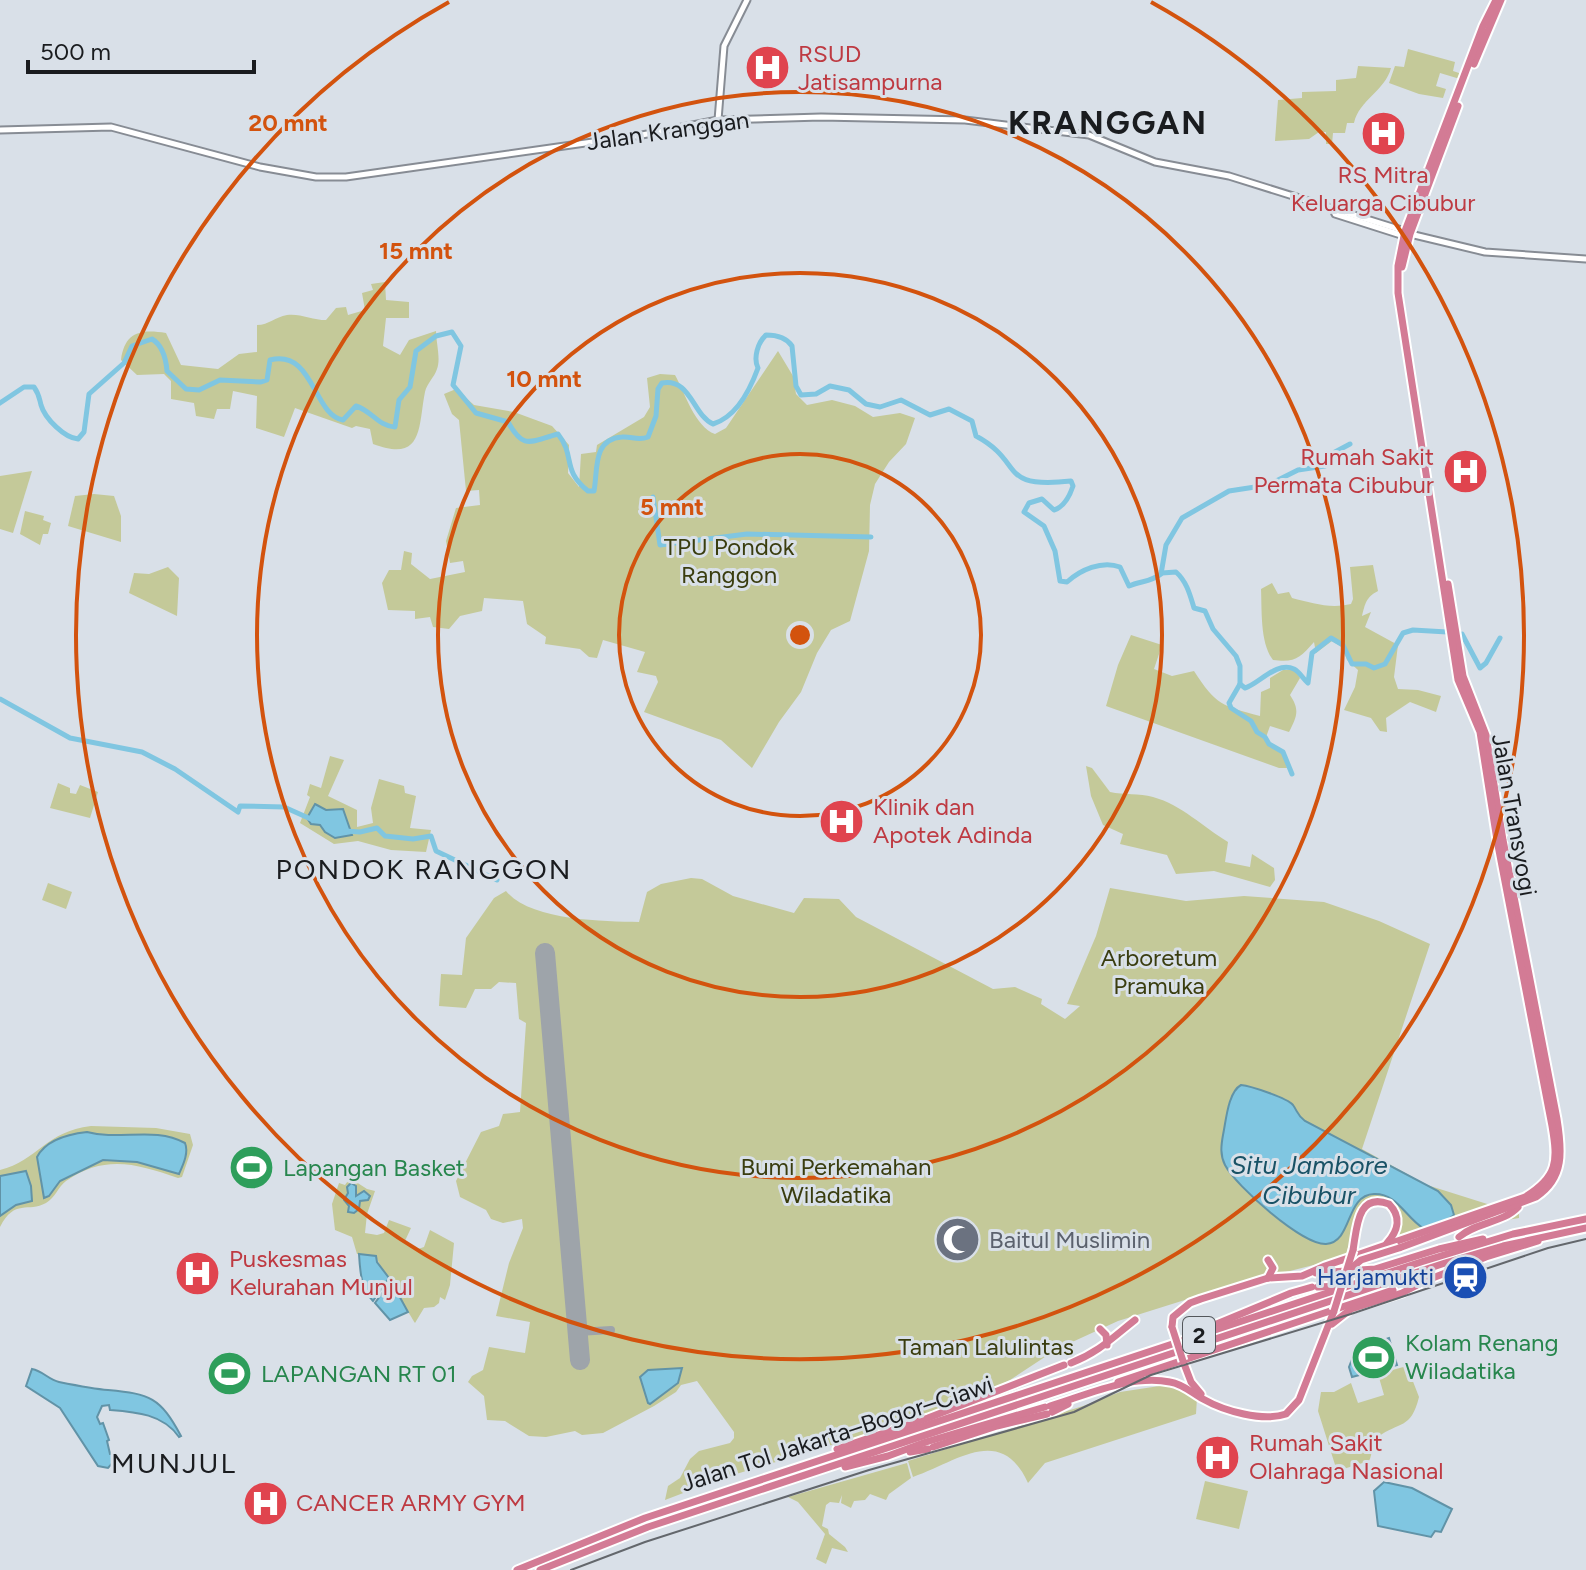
<svg xmlns="http://www.w3.org/2000/svg" width="1586" height="1570" font-family="Figtree,sans-serif">
<style>
.green{fill:#c4c999}
.water{fill:#80c6e1;stroke:#6193a7;stroke-width:2}
.lines{fill:none;stroke-linecap:round;stroke-linejoin:round}
.river{stroke:#80c6e1;stroke-width:5}
.taxiway{stroke:#9ea4aa;stroke-width:8}
.runway{stroke:#9ea4aa;stroke-width:20}
.highway-tunnel{stroke:#b3b9c0;stroke-width:7;stroke-dasharray:7 3.5;stroke-linecap:butt}
.secondary-casing{stroke:#878c94;stroke-width:9}
.highway-casing{stroke:#fff;stroke-width:11}
.secondary{stroke:#fff;stroke-width:5}
.highway{stroke:#d37b95;stroke-width:7}
.tram{stroke:#63676c;stroke-width:2}
.highway-bridge-casing{stroke:#fff;stroke-width:11;stroke-linecap:butt}
.highway-bridge{stroke:#d37b95;stroke-width:7}
.ring{fill:none;stroke:#d3530e;stroke-width:4}
.labels{text-anchor:middle;stroke-width:6;stroke-linejoin:round;paint-order:stroke}
.shield{fill:#d9e0e8;stroke:#53575b;stroke-width:2}
.shield-label{font-size:22px;font-weight:bold;fill:#1a1c1f}
.health-label{font-size:24px;fill:#be3a42;stroke:#d9e0e8;text-anchor:start}
.street-label{font-size:24px;fill:#1a1c1f;stroke:#d9e0e8}
.park-label{font-size:24px;fill:#3a3d0f;stroke:#d9e0e8}
.leisure-label{font-size:24px;fill:#27864d;stroke:#d9e0e8;text-anchor:start}
.worship-label{font-size:24px;fill:#5b616d;stroke:#d9e0e8;text-anchor:start}
.transit-label{font-size:24px;fill:#164399;stroke:#d9e0e8;text-anchor:end}
.water-label{font-size:26px;font-style:italic;fill:#195266;stroke:#d9e0e8}
.quarter-label{font-size:28px;letter-spacing:2px;fill:#1a1c1f;stroke:#d9e0e8}
.district-label{font-size:32px;font-weight:bold;letter-spacing:2px;fill:#1a1c1f;stroke:#d9e0e8}
.centre{fill:#d3530e;stroke:#d9e0e8;stroke-width:4}
.ring-label{font-size:24px;text-anchor:middle;font-weight:bold;fill:#d3530e;stroke:#d9e0e8;stroke-width:6;stroke-linejoin:round;paint-order:stroke}
</style>
<rect width="100%" height="100%" fill="#d9e0e8"/>
<g class="green">
<polygon points="1408,49 1455,62 1453,71 1462,74 1460,79 1440,73 1436,86 1446,89 1443,98 1419,94 1389,83 1395,66 1404,67"/>
<path d="M1358,66L1391,68C1385,91 1359,100 1354,123H1347L1345,133H1333L1332,144H1326V132H1319L1309,139L1275,141L1278,100L1302,98V92L1336,91V80L1356,78Z"/>
<path d="M385,282L386,300L409,302V318H386L383,346L400,355L409,340L436,331C436,342 441,359 437,369C434,378 427,383 425,392C418,427 424,463 373,444L370,429L356,426L352,428L295,408L284,437L256,428L257,396L233,391L230,409H217L214,419L196,416L194,403L171,399V381L164,374L137,375L121,360C125,332 140,329 166,333L181,365L218,369L239,354L257,352V325C269,325 275,317 287,315C299,313 313,320 326,320L336,308L346,307L348,315L365,310L362,293L373,290L371,284Z"/>
<path d="M778,351L793,376L796,394L807,405L832,400L855,406L873,417L900,413L915,418L906,444L889,462L875,484L870,505L869,551L850,621L831,630L817,653L801,692L779,722L752,768L721,740L644,712L658,682L656,676L637,672L645,652L603,640L597,658L589,657L580,649L545,644L546,637L527,624L523,601L484,598L482,611L460,616L449,629L433,627L430,617L415,619V611L388,610L382,583L389,570H401L404,551L412,553L411,564L430,579L465,572L463,561L450,563L446,541L456,508L480,505L479,490L466,491L459,420L452,414L444,394L456,389L474,405L514,412L552,426L569,445L568,473L579,487L581,454L596,452L597,445L644,417L650,407L647,378L660,374L675,375C685,393 695,427 715,434L726,428Z"/>
<polygon points="32,471 13,533 0,529 0,476"/>
<polygon points="94,494 114,496 121,516 121,542 68,526 75,496"/>
<polygon points="25,511 44,516 43,520 51,523 48,534 43,534 40,545 20,534"/>
<path d="M1373,565L1378,591C1366,597 1365,604 1362,616L1371,612L1365,627L1398,645L1394,677L1398,689L1418,690L1441,696L1436,712L1410,702L1386,718L1387,732L1380,731L1371,718L1344,710L1355,687L1358,670L1347,660L1342,647L1332,641L1316,653L1314,642C1300,658 1295,663 1273,660C1260,643 1262,611 1261,589L1272,583L1278,594L1289,592L1292,598C1312,603 1330,609 1351,604L1353,599L1350,567Z"/>
<polygon points="168,567 179,578 177,616 129,593 134,573 149,574"/>
<path d="M1131,635L1162,645L1154,669L1172,676L1194,671C1216,705 1222,706 1260,716L1261,692L1270,688V678L1283,670H1295L1300,678L1290,695C1300,710 1297,716 1289,732L1270,726L1265,740L1284,755L1287,768H1279L1106,706L1118,665Z"/>
<polygon points="330,756 344,760 328,796 357,810 357,827 373,823 371,808 379,779 404,786 405,793 416,796 410,828 431,830 426,852 391,850 358,841 334,844 300,823 310,797 307,795 310,784 321,788"/>
<path d="M1086,766L1092,768L1110,792C1124,795 1139,793 1153,797C1182,805 1203,827 1228,842L1225,862L1250,867L1252,854L1274,868L1275,880L1270,887L1214,871L1176,874L1167,855L1120,844L1123,834L1103,825L1091,796Z"/>
<polygon points="58,783 70,788 70,793 76,794 80,785 98,792 90,818 50,808"/>
<path d="M691,878L702,879L733,896L794,913L804,898L839,899L856,917L993,989L1015,987L1042,999L1041,1004L1065,1019L1080,1006L1067,1004L1096,936L1110,888L1186,901L1244,896L1324,902L1379,921L1430,944L1362,1149L1427,1185L1519,1214V1218L1417,1235L1389,1244L1396,1234L1392,1206L1365,1203L1349,1256L1223,1288L1118,1321L1057,1349L1010,1380L970,1400L894,1426L720,1479L665,1500L668,1486L680,1478L690,1459L699,1451L730,1443L734,1438V1432L697,1381L681,1385L676,1392L654,1406L603,1433L582,1435L575,1431L546,1437L529,1436L505,1421L487,1420L484,1396L468,1382L472,1376L483,1370L489,1347L525,1353L530,1322L496,1316L509,1263L523,1228L522,1219L503,1223L491,1219L486,1210L460,1197L456,1181L481,1132L499,1126L503,1114L520,1112L526,1023L519,1019L516,983L499,982L491,989H475L466,1008L439,1006L441,974L462,975L466,938L494,898L506,891C531,921 603,921 639,922L647,892L661,884Z"/>
<polygon points="48,883 72,892 66,909 42,900"/>
<path d="M91,1126L156,1128L190,1134L193,1145L182,1177L178,1178C137,1164 105,1154 66,1181C58,1187 55,1198 46,1203C28,1213 15,1198 0,1227V1170C37,1161 46,1131 91,1126Z"/>
<path d="M350,1178L367,1189L375,1191L367,1214L365,1233L377,1235L384,1233L389,1220L411,1228L404,1243L418,1249L424,1247L430,1230L454,1243L450,1285L445,1300L440,1297L439,1303L434,1307L424,1308L415,1323C408,1311 378,1265 376,1256L357,1254L352,1237L335,1230L332,1204L339,1183L345,1185Z"/>
<path d="M1407,1366L1419,1397C1411,1430 1399,1421 1378,1437C1371,1442 1373,1454 1369,1461L1337,1471L1318,1411L1321,1392H1334L1351,1383L1358,1403L1384,1395L1378,1374Z"/>
<path d="M1166,1385L1197,1398L1196,1414L1045,1463L1028,1483C1001,1424 958,1461 913,1477L908,1461L1083,1406L1120,1392Z"/>
<polygon points="907,1463 911,1478 889,1494 886,1500 870,1494 865,1500 854,1501 851,1508 841,1503 842,1495 839,1503 830,1502 826,1505 822,1526 828,1529 829,1534 845,1547 848,1552 832,1548 826,1564 816,1559 825,1534 798,1502 788,1497"/>
<polygon points="1205,1481 1248,1491 1239,1529 1196,1519"/>
</g>
<g class="water">
<polygon points="315,804 326,810 343,809 352,835 335,838 325,832 320,825 311,824 307,818"/>
<path d="M1241,1085C1251,1086 1287,1098 1293,1105C1298,1112 1297,1115 1305,1121L1438,1191L1451,1205L1454,1215L1447,1220L1423,1228C1406,1218 1397,1193 1374,1194C1345,1195 1353,1242 1326,1244C1302,1245 1236,1186 1225,1165C1220,1155 1221,1146 1223,1135C1226,1121 1228,1092 1241,1085Z"/>
<path d="M87,1132C120,1141 154,1126 185,1143C189,1153 183,1165 179,1174L137,1162L103,1160L60,1181L49,1196L44,1198L37,1157C46,1140 69,1134 87,1132Z"/>
<polygon points="26,1171 31,1186 32,1201 16,1205 0,1216 0,1176"/>
<polygon points="351,1183 356,1186 356,1196 364,1191 370,1196 368,1200 360,1201 359,1209 354,1213 348,1212 349,1206 344,1200 348,1193 347,1187"/>
<path d="M359,1254L376,1256L377,1262L389,1278L373,1301C361,1289 360,1271 359,1254Z"/>
<polygon points="391,1281 408,1312 390,1320 375,1303"/>
<polygon points="1389,1338 1397,1365 1352,1377 1349,1367 1356,1349"/>
<polygon points="682,1368 678,1383 650,1404 648,1403 640,1377 648,1370"/>
<path d="M32,1369C43,1371 49,1380 59,1382C74,1385 94,1389 108,1390C150,1394 160,1397 181,1436L179,1437C163,1414 136,1412 110,1410L109,1405L102,1406L97,1417L100,1424L103,1423L109,1440L107,1441L110,1454H114L116,1459L108,1468L98,1466L60,1408L26,1386Z"/>
<polygon points="1384,1482 1412,1488 1452,1509 1441,1532 1435,1531 1431,1537 1378,1526 1374,1491"/>
</g>
<g class="lines">
<g class="river">
<path d="M0,403L24,387H34C39,394 39,397 41,405C45,419 65,438 78,439L84,432L89,394L124,363L132,346L152,339C162,345 166,359 167,371L186,389L199,390L220,380L261,382L267,380L270,360C314,349 313,415 343,420L356,406C372,411 378,426 395,427L399,400L410,387L416,351L436,336L452,332L461,346L453,385L476,413L508,422C524,451 531,441 558,434C576,457 561,469 588,491H594C598,471 592,439 622,437C631,436 638,441 648,437L656,416L658,389L662,383C691,378 692,414 713,424C736,417 750,390 758,368C753,358 758,342 766,335C776,335 786,337 792,346L796,386L801,395L816,394L830,386L849,390L866,404L880,407L901,400L930,415L949,409L972,421L976,436C1026,463 996,489 1071,481L1073,486C1070,495 1064,507 1054,510L1042,499L1029,503L1024,512L1044,526L1055,551L1060,581L1067,582C1080,570 1102,560 1120,567L1129,586C1140,581 1151,582 1161,574L1166,545L1182,518L1229,491L1268,485L1298,470L1325,466L1335,452L1350,444"/>
<polyline points="653,497 660,545 747,534 871,537"/>
<path d="M1162,573L1176,572C1187,582 1190,595 1194,608L1205,611L1213,629L1236,656L1240,666V684L1229,703L1231,708L1251,721L1257,732L1265,737L1269,744L1283,752L1292,774"/>
<polyline points="1462,634 1480,668 1486,663 1500,638"/>
<path d="M1240,684L1245,688C1259,684 1276,661 1294,669C1300,672 1303,679 1308,683L1312,653L1331,638L1343,645L1352,664H1366L1374,668L1385,664L1403,633L1413,630L1447,632"/>
<polyline points="0,699 70,738 142,752 175,769 238,812 240,806 284,807 313,820"/>
<polyline points="345,831 360,832 377,828 385,836 413,839 431,836 436,851 497,880"/>
</g>
<polyline class="taxiway" points="578,1332 611,1330"/>
<polyline class="runway" points="545,953 580,1360"/>
<polyline class="highway-tunnel" points="1393,1290 1414,1281 1441,1256"/>
<defs>
<g id="secondary">
<polyline points="718,120 724,46 747,0"/>
<polyline points="0,130 111,127 260,167 316,177 346,177 642,135 718,120 821,117 965,120 1089,135 1155,162 1229,176 1405,231"/>
<polyline points="1333,209 1335,214 1404,236"/>
<polyline points="1410,234 1485,252 1586,259"/>
</g>
<g id="highway">
<polyline points="1474,64 1501,0"/>
<polyline points="1402,267 1410,234 1458,106"/>
<path d="M1459,1237C1476,1222 1503,1223 1518,1207"/>
<path d="M1399,1248L1536,1197C1565,1178 1562,1150 1557,1119L1503,840L1486,735L1463,676L1448,584"/>
<path d="M1353,1250C1357,1228 1357,1192 1389,1204C1402,1217 1398,1231 1387,1243"/>
<polyline points="1268,1260 1273,1268 1268,1278"/>
<polyline points="1316,1273 1375,1269 1439,1249 1483,1239"/>
<polyline points="1318,1287 1339,1286"/>
<polyline points="1332,1324 1351,1309 1402,1293 1425,1281 1486,1257 1538,1241"/>
<path d="M1172,1327L1173,1317L1190,1303L1201,1299L1268,1278L1302,1276L1325,1266L1525,1197C1558,1177 1558,1161 1552,1126L1497,840L1480,732L1458,680L1398,293V266L1405,231L1483,26L1496,0"/>
<polyline points="1207,1328 1291,1293 1312,1287"/>
<polyline points="1100,1329 1106,1335 1107,1345"/>
<polyline points="1183,1361 1191,1382 1201,1394"/>
<path d="M1071,1363C1099,1352 1112,1338 1135,1320"/>
<polyline points="1118,1382 1393,1290"/>
<path d="M1050,1406C1087,1395 1131,1374 1170,1382C1183,1384 1192,1393 1203,1399C1224,1411 1263,1422 1286,1414L1299,1400L1334,1311"/>
<polyline points="1052,1412 1068,1404"/>
<polyline points="933,1447 997,1426 1047,1414"/>
<polyline points="837,1449 928,1418 1064,1365"/>
<polyline points="910,1452 928,1449"/>
<polyline points="845,1467 888,1456 926,1442 1045,1407"/>
<polyline points="517,1570 645,1518 1421,1262 1513,1234 1586,1219"/>
<polyline points="540,1570 648,1527 1445,1263 1503,1246 1586,1228"/>
</g>
</defs>
<use href="#secondary" class="secondary-casing"/>
<use href="#highway" class="highway-casing"/>
<use href="#secondary" class="secondary"/>
<use href="#highway" class="highway"/>
<polyline class="tram" points="571,1570 645,1542 869,1470 1074,1412 1151,1375 1351,1314 1548,1248 1586,1239"/>
<defs>
<g id="highway-bridge">
<polyline points="1349,1270 1361,1260 1399,1248"/>
<polyline points="1334,1311 1353,1250"/>
<polyline points="1172,1327 1183,1361"/>
</g>
</defs>
<use href="#highway-bridge" class="highway-bridge-casing"/>
<use href="#highway-bridge" class="highway-bridge"/>
</g>
<g class="ring">
<circle cx="800" cy="635" r="181"/>
<circle cx="800" cy="635" r="362"/>
<circle cx="800" cy="635" r="543"/>
<path d="M1151 2A724 724 0 1 1 449 2"/>
</g>
<defs>
<symbol id="hospital-disc" viewBox="-11 -11 22 22"><circle r="9.5" fill="#e0444e" stroke="#d9e0e8"/><path d="M-5-5h3v3.5h4V-5h3V5h-3V1.5h-4V5h-3Z" fill="#fff"/></symbol>
<symbol id="stadium-disc" viewBox="-11 -11 22 22"><circle r="9.5" fill="#2e9e5b" stroke="#d9e0e8"/><path d="M0-5a6.5 5 0 1 0 0 10a6.5 5 0 1 0 0-10ZM-3.5-1.8h7v3.6h-7Z" fill="#fff"/></symbol>
<symbol id="mosque-disc" viewBox="-11 -11 22 22"><circle r="9.5" fill="#6b7280" stroke="#d9e0e8"/><path d="M3.5-4.9A6 6 0 1 0 3.5 4.9A5 5 0 1 1 3.5-4.9Z" fill="#fff"/></symbol>
<symbol id="station-disc" viewBox="-11 -11 22 22"><circle r="9.5" fill="#1a4fb4" stroke="#d9e0e8"/><path d="M-3-6H3Q5-6 5-4V2Q5 4 3 4L4.5 6H3L1.5 4h-3L-3 6H-4.5L-3 4Q-5 4-5 2V-4Q-5-6-3-6ZM-3.5-4v3h7v-3ZM-3.5 1v1.5H-2V1ZM2 1v1.5H3.5V1Z" fill="#fff"/></symbol>
</defs>
<g fill-rule="evenodd">
<use href="#hospital-disc" x="742" y="42" width="51" height="51"/>
<use href="#hospital-disc" x="1358" y="108" width="51" height="51"/>
<use href="#hospital-disc" x="1440" y="446" width="51" height="51"/>
<use href="#hospital-disc" x="816" y="796" width="51" height="51"/>
<use href="#stadium-disc" x="226" y="1142" width="51" height="51"/>
<use href="#mosque-disc" x="932" y="1214" width="51" height="51"/>
<use href="#hospital-disc" x="172" y="1248" width="51" height="51"/>
<use href="#station-disc" x="1440" y="1252" width="51" height="51"/>
<use href="#stadium-disc" x="1348" y="1332" width="51" height="51"/>
<use href="#stadium-disc" x="204" y="1348" width="51" height="51"/>
<use href="#hospital-disc" x="1192" y="1432" width="51" height="51"/>
<use href="#hospital-disc" x="240" y="1478" width="51" height="51"/>
</g>
<g class="labels">
<rect class="shield" x="1183" y="1317" width="32" height="36" rx="6"/>
<g class="shield-label">
<text x="1199" y="1343">2</text>
</g>
<g class="health-label">
<text x="798" y="62">RSUD<tspan x="798" dy="28">Jatisampurna</tspan></text>
<text x="1383" y="183" text-anchor="middle">RS Mitra<tspan x="1383" dy="28">Keluarga Cibubur</tspan></text>
<text x="1434" y="465" text-anchor="end">Rumah Sakit<tspan x="1434" dy="28">Permata Cibubur</tspan></text>
<text x="873" y="815">Klinik dan<tspan x="873" dy="28">Apotek Adinda</tspan></text>
<text x="229" y="1267">Puskesmas<tspan x="229" dy="28">Kelurahan Munjul</tspan></text>
<text x="1249" y="1451">Rumah Sakit<tspan x="1249" dy="28">Olahraga Nasional</tspan></text>
<text x="296" y="1511">CANCER ARMY GYM</text>
</g>
<g class="street-label">
<text transform="translate(668 131) rotate(-8)" y="8">Jalan Kranggan</text>
<text transform="translate(1514 815) rotate(80)" y="8">Jalan Transyogi</text>
<text transform="translate(837 1434) rotate(-18)" y="8">Jalan Tol Jakarta–Bogor–Ciawi</text>
</g>
<g class="park-label">
<text x="729" y="555">TPU Pondok<tspan x="729" dy="28">Ranggon</tspan></text>
<text x="1159" y="966">Arboretum<tspan x="1159" dy="28">Pramuka</tspan></text>
<text x="836" y="1175">Bumi Perkemahan<tspan x="836" dy="28">Wiladatika</tspan></text>
<text x="986" y="1355">Taman Lalulintas</text>
</g>
<g class="leisure-label">
<text x="283" y="1176">Lapangan Basket</text>
<text x="1405" y="1351">Kolam Renang<tspan x="1405" dy="28">Wiladatika</tspan></text>
<text x="261" y="1382">LAPANGAN RT 01</text>
</g>
<g class="worship-label">
<text x="989" y="1248">Baitul Muslimin</text>
</g>
<g class="transit-label">
<text x="1434" y="1285">Harjamukti</text>
</g>
<g class="water-label">
<text x="1309" y="1174">Situ Jambore<tspan x="1309" dy="30">Cibubur</tspan></text>
</g>
<g class="quarter-label">
<text x="424" y="879">PONDOK RANGGON</text>
<text x="174" y="1473">MUNJUL</text>
</g>
<g class="district-label">
<text x="1108" y="134">KRANGGAN</text>
</g>
</g>
<circle cx="800" cy="635" r="12" class="centre"/>
<g class="ring-label">
<text x="288" y="131">20 mnt</text>
<text x="416" y="259">15 mnt</text>
<text x="544" y="387">10 mnt</text>
<text x="672" y="515">5 mnt</text>
</g>
<path d="M28 60v12h226v-12" fill="none" stroke="#1a1c1f" stroke-width="4"/>
<text x="40" y="60" font-size="24" fill="#1a1c1f" stroke="#d9e0e8" stroke-width="6" paint-order="stroke">500 m</text>
</svg>
